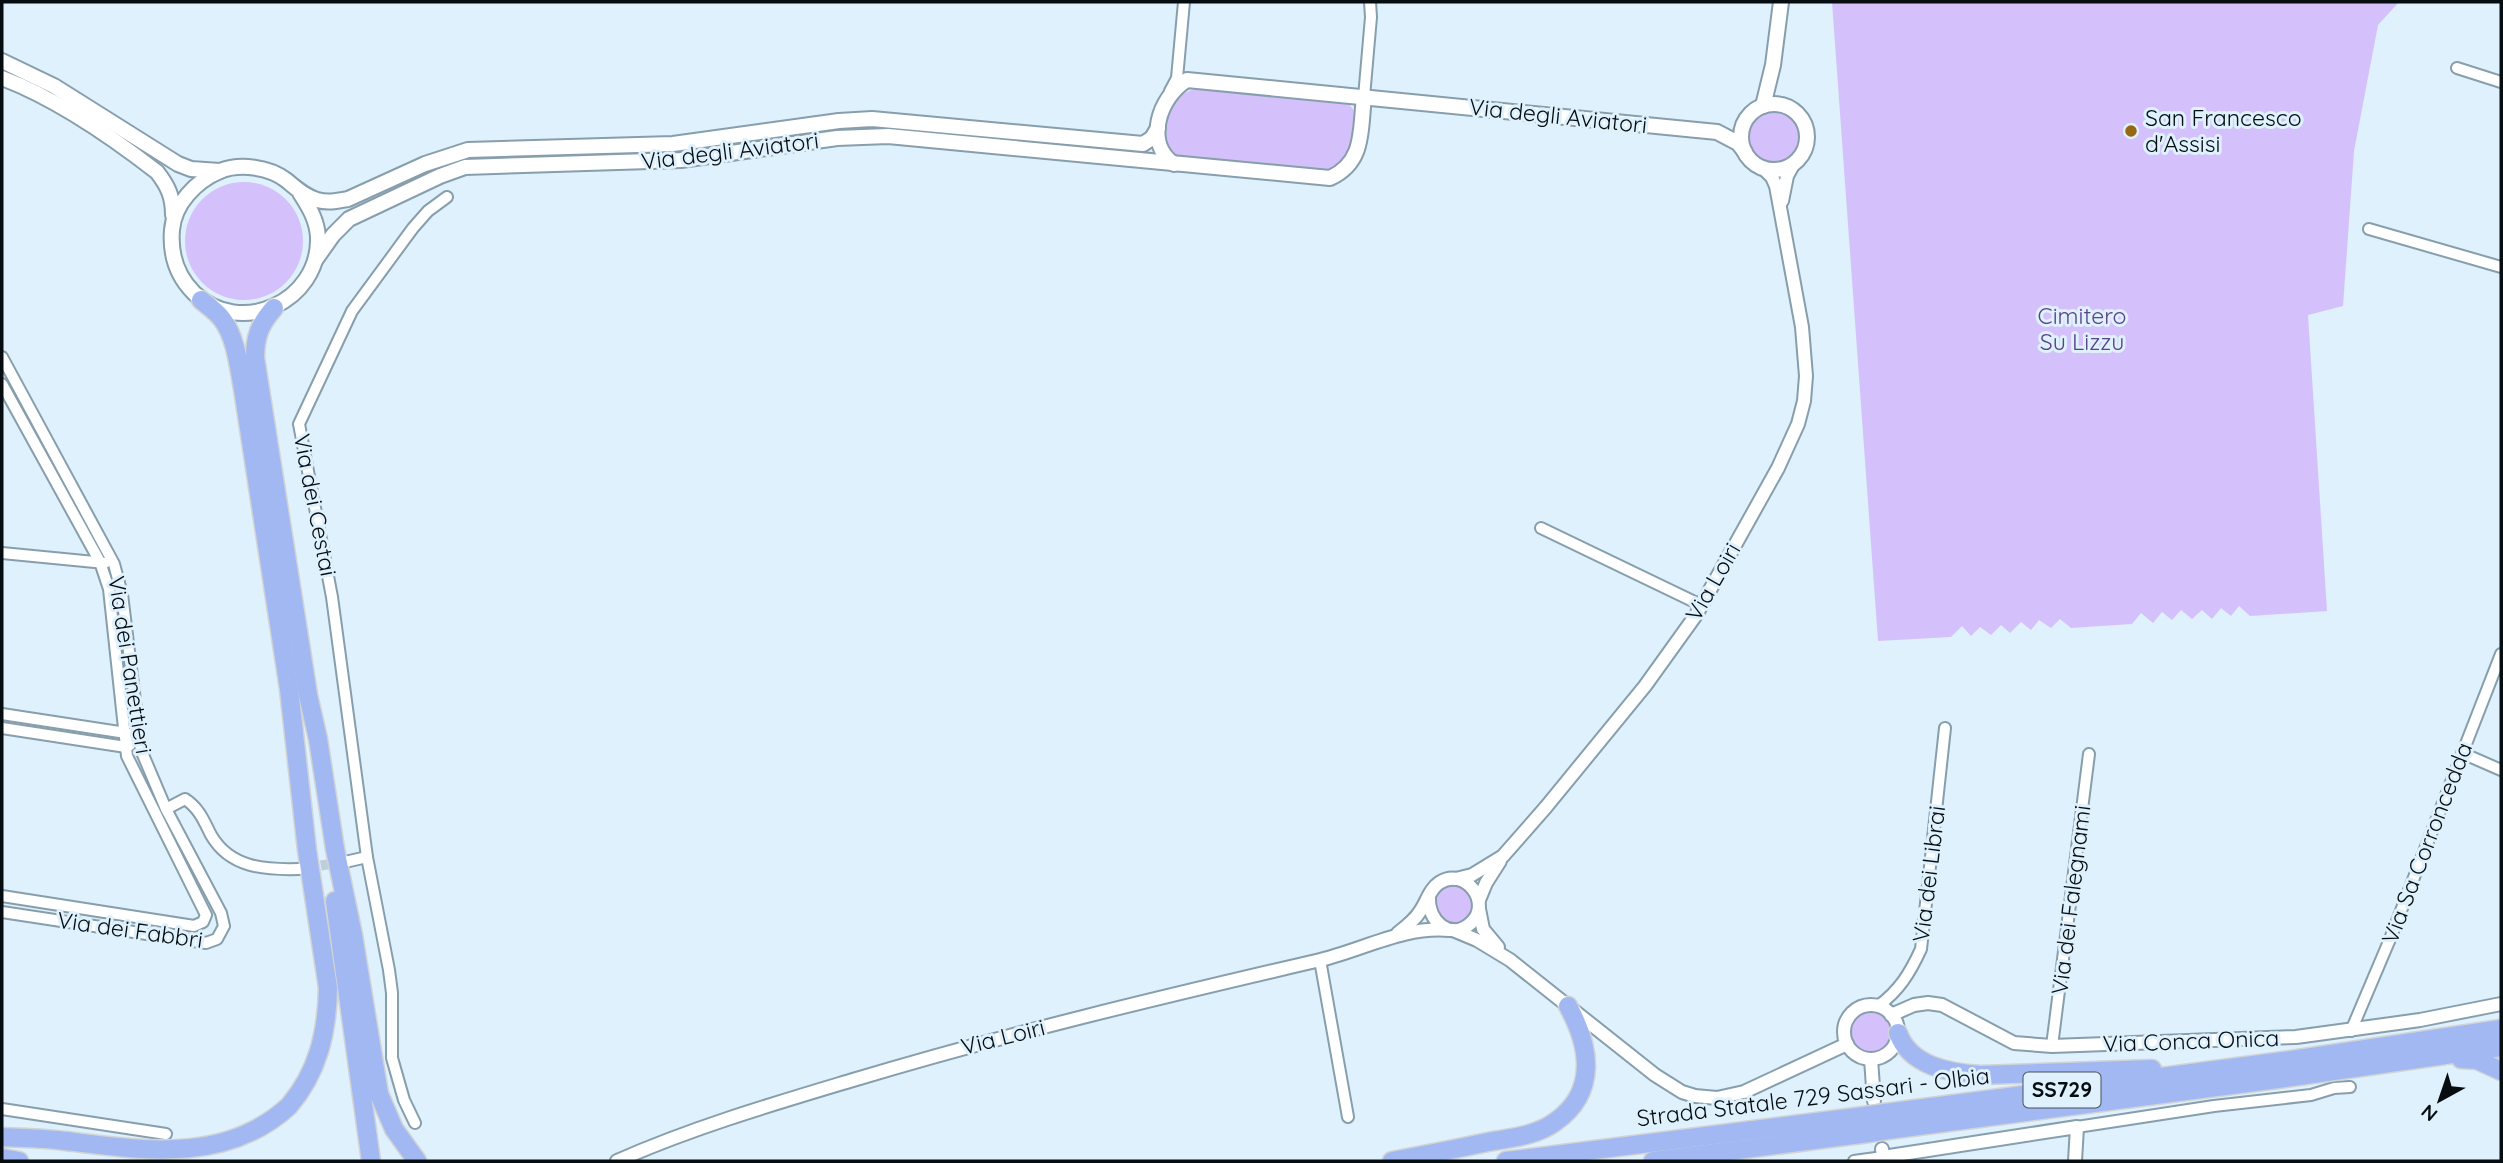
<svg xmlns="http://www.w3.org/2000/svg" width="2503" height="1163" font-family="Quicksand,sans-serif">
<style>
.green{fill:#d4c1fb}
.lines{fill:none;stroke-linecap:round;stroke-linejoin:round}
.minor-tunnel{stroke:#bdcfda;stroke-width:10;stroke-dasharray:10 5;stroke-linecap:butt}
.minor-casing{stroke:#879eac;stroke-width:14}
.tertiary-casing{stroke:#879eac;stroke-width:16}
.secondary-casing{stroke:#879eac;stroke-width:18}
.trunk-casing{stroke:#d2d3d4;stroke-width:21}
.minor{stroke:#fff;stroke-width:10}
.tertiary{stroke:#fff;stroke-width:12}
.secondary{stroke:#fff;stroke-width:14}
.trunk{stroke:#a2b8f2;stroke-width:18}
.trunk-bridge-casing{stroke:#d2d3d4;stroke-width:21;stroke-linecap:butt}
.trunk-bridge{stroke:#a2b8f2;stroke-width:18}
.poi-dot{fill:#966816;stroke:#def1fd;stroke-width:2.5}
.labels{text-anchor:middle;stroke-width:6;stroke-linejoin:round;paint-order:stroke}
.shield{fill:#def1fd;stroke:#465158;stroke-width:2}
.shield-label{font-size:21px;font-weight:bold;fill:#050d11}
.street-label{font-size:23px;fill:#050d11;stroke:#def1fd}
.poi-label{font-size:23px;fill:#050d11;stroke:#def1fd;text-anchor:start}
.park-label{font-size:23px;fill:#5d418a;stroke:#def1fd}
</style>
<rect width="100%" height="100%" fill="#def1fd"/>
<g class="green">
<polygon points="1832,2 2399,2 2378,25 2354,151 2343,306 2308,315 2327,611 2250,616 2239,606 2231,616 2221,608 2212,619 2202,610 2192,619 2181,610 2172,620 2162,612 2153,623 2141,613 2132,624 2071,628 2060,619 2051,628 2039,620 2031,630 2021,622 2010,633 2001,625 1991,635 1980,627 1971,636 1962,626 1951,637 1878,641"/>
<path d="M1195,89L1349,104L1355,112C1351,139 1354,156 1329,171L1176,156L1167,151C1162,125 1167,96 1195,89Z"/>
<circle cx="1774" cy="137" r="26"/>
<circle cx="244" cy="241" r="59"/>
<circle cx="1454" cy="904" r="20"/>
<circle cx="1871" cy="1032" r="20"/>
</g>
<g class="lines">
<polyline class="minor-tunnel" points="306,868 342,862"/>
<defs>
<g id="minor">
<polyline points="2457,68 2501,82"/>
<polyline points="1170,91 1177,78 1184,2"/>
<polyline points="1364,97 1371,17 1370,2"/>
<polyline points="2369,229 2501,267"/>
<polyline points="2,357 114,564 122,594 141,750 166,809 221,913 224,926 217,939 206,943 2,912"/>
<polyline points="2,384 100,562 109,589 127,756 206,915 203,922 194,926 2,896"/>
<polyline points="1541,528 1701,605"/>
<polyline points="2,553 105,563"/>
<polyline points="2,714 126,733 131,735"/>
<polyline points="2,728 126,747 130,745"/>
<polyline points="2462,753 2501,770"/>
<path d="M166,809L185,799C199,808 204,821 211,835C230,868 265,870 299,869"/>
<polyline points="345,862 367,857"/>
<polyline points="1320,960 1348,1117"/>
<path d="M1878,1006C1899,991 1910,973 1921,949L1945,728"/>
<polyline points="2351,1031 2390,939 2501,654"/>
<polyline points="2052,1046 2089,754"/>
<polyline points="2,1109 166,1134"/>
<polyline points="415,1123 404,1100 392,1058 392,993 389,970 367,857 332,597 299,424 352,311 413,228 428,211 447,197"/>
<polyline points="2077,1127 2214,1106 2311,1095 2334,1088 2350,1087"/>
<polyline points="1854,1161 1883,1157"/>
</g>
<g id="tertiary">
<polyline points="1782,201 1787,176 1793,165"/>
<polyline points="1456,879 1472,875 1503,856 1546,807 1645,686 1696,615 1778,468 1798,424 1804,401 1806,376 1802,327 1776,186 1772,177 1763,168"/>
<polyline points="1479,900 1486,883 1500,861"/>
<polyline points="1479,909 1483,929 1498,947"/>
<polyline points="1453,930 1477,940 1510,960 1655,1075 1682,1092 1695,1096 1717,1098 1744,1092 1847,1044"/>
<path d="M1398,933C1407,926 1415,920 1421,910C1427,901 1430,889 1439,883C1465,866 1493,903 1471,923C1450,942 1427,920 1429,897"/>
<circle cx="1871" cy="1032" r="27"/>
<polyline points="1891,1015 1914,1005 1928,1003 1942,1005 2014,1043 2052,1046 2296,1037 2420,1020 2501,1004"/>
<polyline points="1871,1059 1874,1101"/>
<polyline points="1882,1149 1883,1157 2077,1127 2075,1161"/>
<path d="M617,1161C694,1127 773,1104 853,1080C1006,1034 1161,997 1316,961C1361,951 1402,926 1449,930"/>
</g>
<g id="secondary">
<polyline points="2,61 54,86 178,164 191,169 220,171"/>
<path d="M2,78C55,98 112,137 157,172C168,186 173,197 173,215"/>
<circle cx="1774" cy="137" r="33"/>
<polyline points="1763,106 1773,65 1781,2"/>
<path d="M1174,164C1144,143 1159,97 1187,80L1717,132L1738,143L1745,152"/>
<path d="M300,193C309,207 317,220 318,237C320,302 240,338 194,293C176,275 170,254 172,230C174,204 196,181 220,171C240,163 269,167 286,180C296,188 304,196 317,200C328,203 337,201 348,199L425,164L468,150L673,144L839,121L872,119L1143,144L1152,138L1158,128"/>
<path d="M316,259L333,235L349,219L440,176L465,167L681,160L837,138L888,136L1330,178C1365,162 1360,130 1364,97"/>
</g>
<g id="trunk">
<path d="M274,308C260,324 255,336 255,358L308,695L318,739L335,849L353,935L379,1094L394,1129L417,1161"/>
<polyline points="335,901 371,1161"/>
<path d="M1898,1033C1910,1066 1949,1073 1981,1075L2152,1069"/>
<polyline points="2461,1059 2477,1060 2501,1071"/>
<polyline points="1885,1113 2291,1060 2501,1029"/>
<polyline points="1888,1130 2278,1079 2501,1047"/>
<path d="M2,1137C23,1138 45,1138 66,1141C147,1151 227,1163 289,1106C318,1072 327,1033 328,988L307,850L289,689L243,389C239,368 236,337 222,319C216,311 208,306 201,300"/>
<polyline points="2,1158 19,1161"/>
<path d="M1392,1161C1424,1155 1456,1149 1488,1142C1510,1138 1536,1136 1555,1122C1598,1092 1590,1046 1568,1006"/>
<polyline points="1506,1161 1864,1116"/>
<polyline points="1653,1161 1869,1133"/>
</g>
</defs>
<use href="#minor" class="minor-casing"/>
<use href="#tertiary" class="tertiary-casing"/>
<use href="#secondary" class="secondary-casing"/>
<use href="#trunk" class="trunk-casing"/>
<use href="#minor" class="minor"/>
<use href="#tertiary" class="tertiary"/>
<use href="#secondary" class="secondary"/>
<use href="#trunk" class="trunk"/>
<defs>
<g id="trunk-bridge">
<polyline points="1864,1116 1885,1113"/>
<polyline points="1869,1133 1888,1130"/>
</g>
</defs>
<use href="#trunk-bridge" class="trunk-bridge-casing"/>
<use href="#trunk-bridge" class="trunk-bridge"/>
</g>
<circle class="poi-dot" cx="2131" cy="131" r="7"/>
<g class="labels">
<rect class="shield" x="2023.5" y="1072.5" width="77" height="35" rx="5"/>
<g class="shield-label">
<text x="2062" y="1097">SS729</text>
</g>
<g class="street-label">
<text transform="translate(1558 116) rotate(6)" y="8">Via degli Aviatori</text>
<text transform="translate(730 151) rotate(-7)" y="8">Via degli Aviatori</text>
<text transform="translate(315 505) rotate(79)" y="8">Via dei Cestai</text>
<text transform="translate(1713 582) rotate(-60)" y="8">Via Loiri</text>
<text transform="translate(130 665) rotate(81)" y="8">Via dei Panettieri</text>
<text transform="translate(2427 843) rotate(-69)" y="8">Via Sa Corroncedda</text>
<text transform="translate(1929 874) rotate(-83)" y="8">Via dei Librai</text>
<text transform="translate(2071 900) rotate(-83)" y="8">Via dei Falegnami</text>
<text transform="translate(130 930) rotate(8)" y="8">Via dei Fabbri</text>
<text transform="translate(1003 1037) rotate(-14)" y="8">Via Loiri</text>
<text transform="translate(2191 1041) rotate(-2)" y="8">Via Conca Onica</text>
<text transform="translate(1813 1097) rotate(-7)" y="8">Strada Statale 729 Sassari - Olbia</text>
</g>
<g class="poi-label">
<text x="2145" y="126">San Francesco<tspan x="2145" dy="26">d'Assisi</tspan></text>
</g>
<g class="park-label">
<text x="2082" y="324">Cimitero<tspan x="2082" dy="26">Su Lizzu</tspan></text>
</g>
</g>
<rect width="2503" height="1163" fill="none" stroke="#050d11" stroke-width="7"/>
<g transform="translate(2440 1100) rotate(220)" stroke="#def1fd" stroke-width="5" paint-order="stroke">
<path d="M0-5L12 26L0 18L-12 26Z" fill="#050d11"/>
<text y="-10" font-size="19" font-weight="bold" text-anchor="middle" fill="#050d11">N</text>
</g>
</svg>
